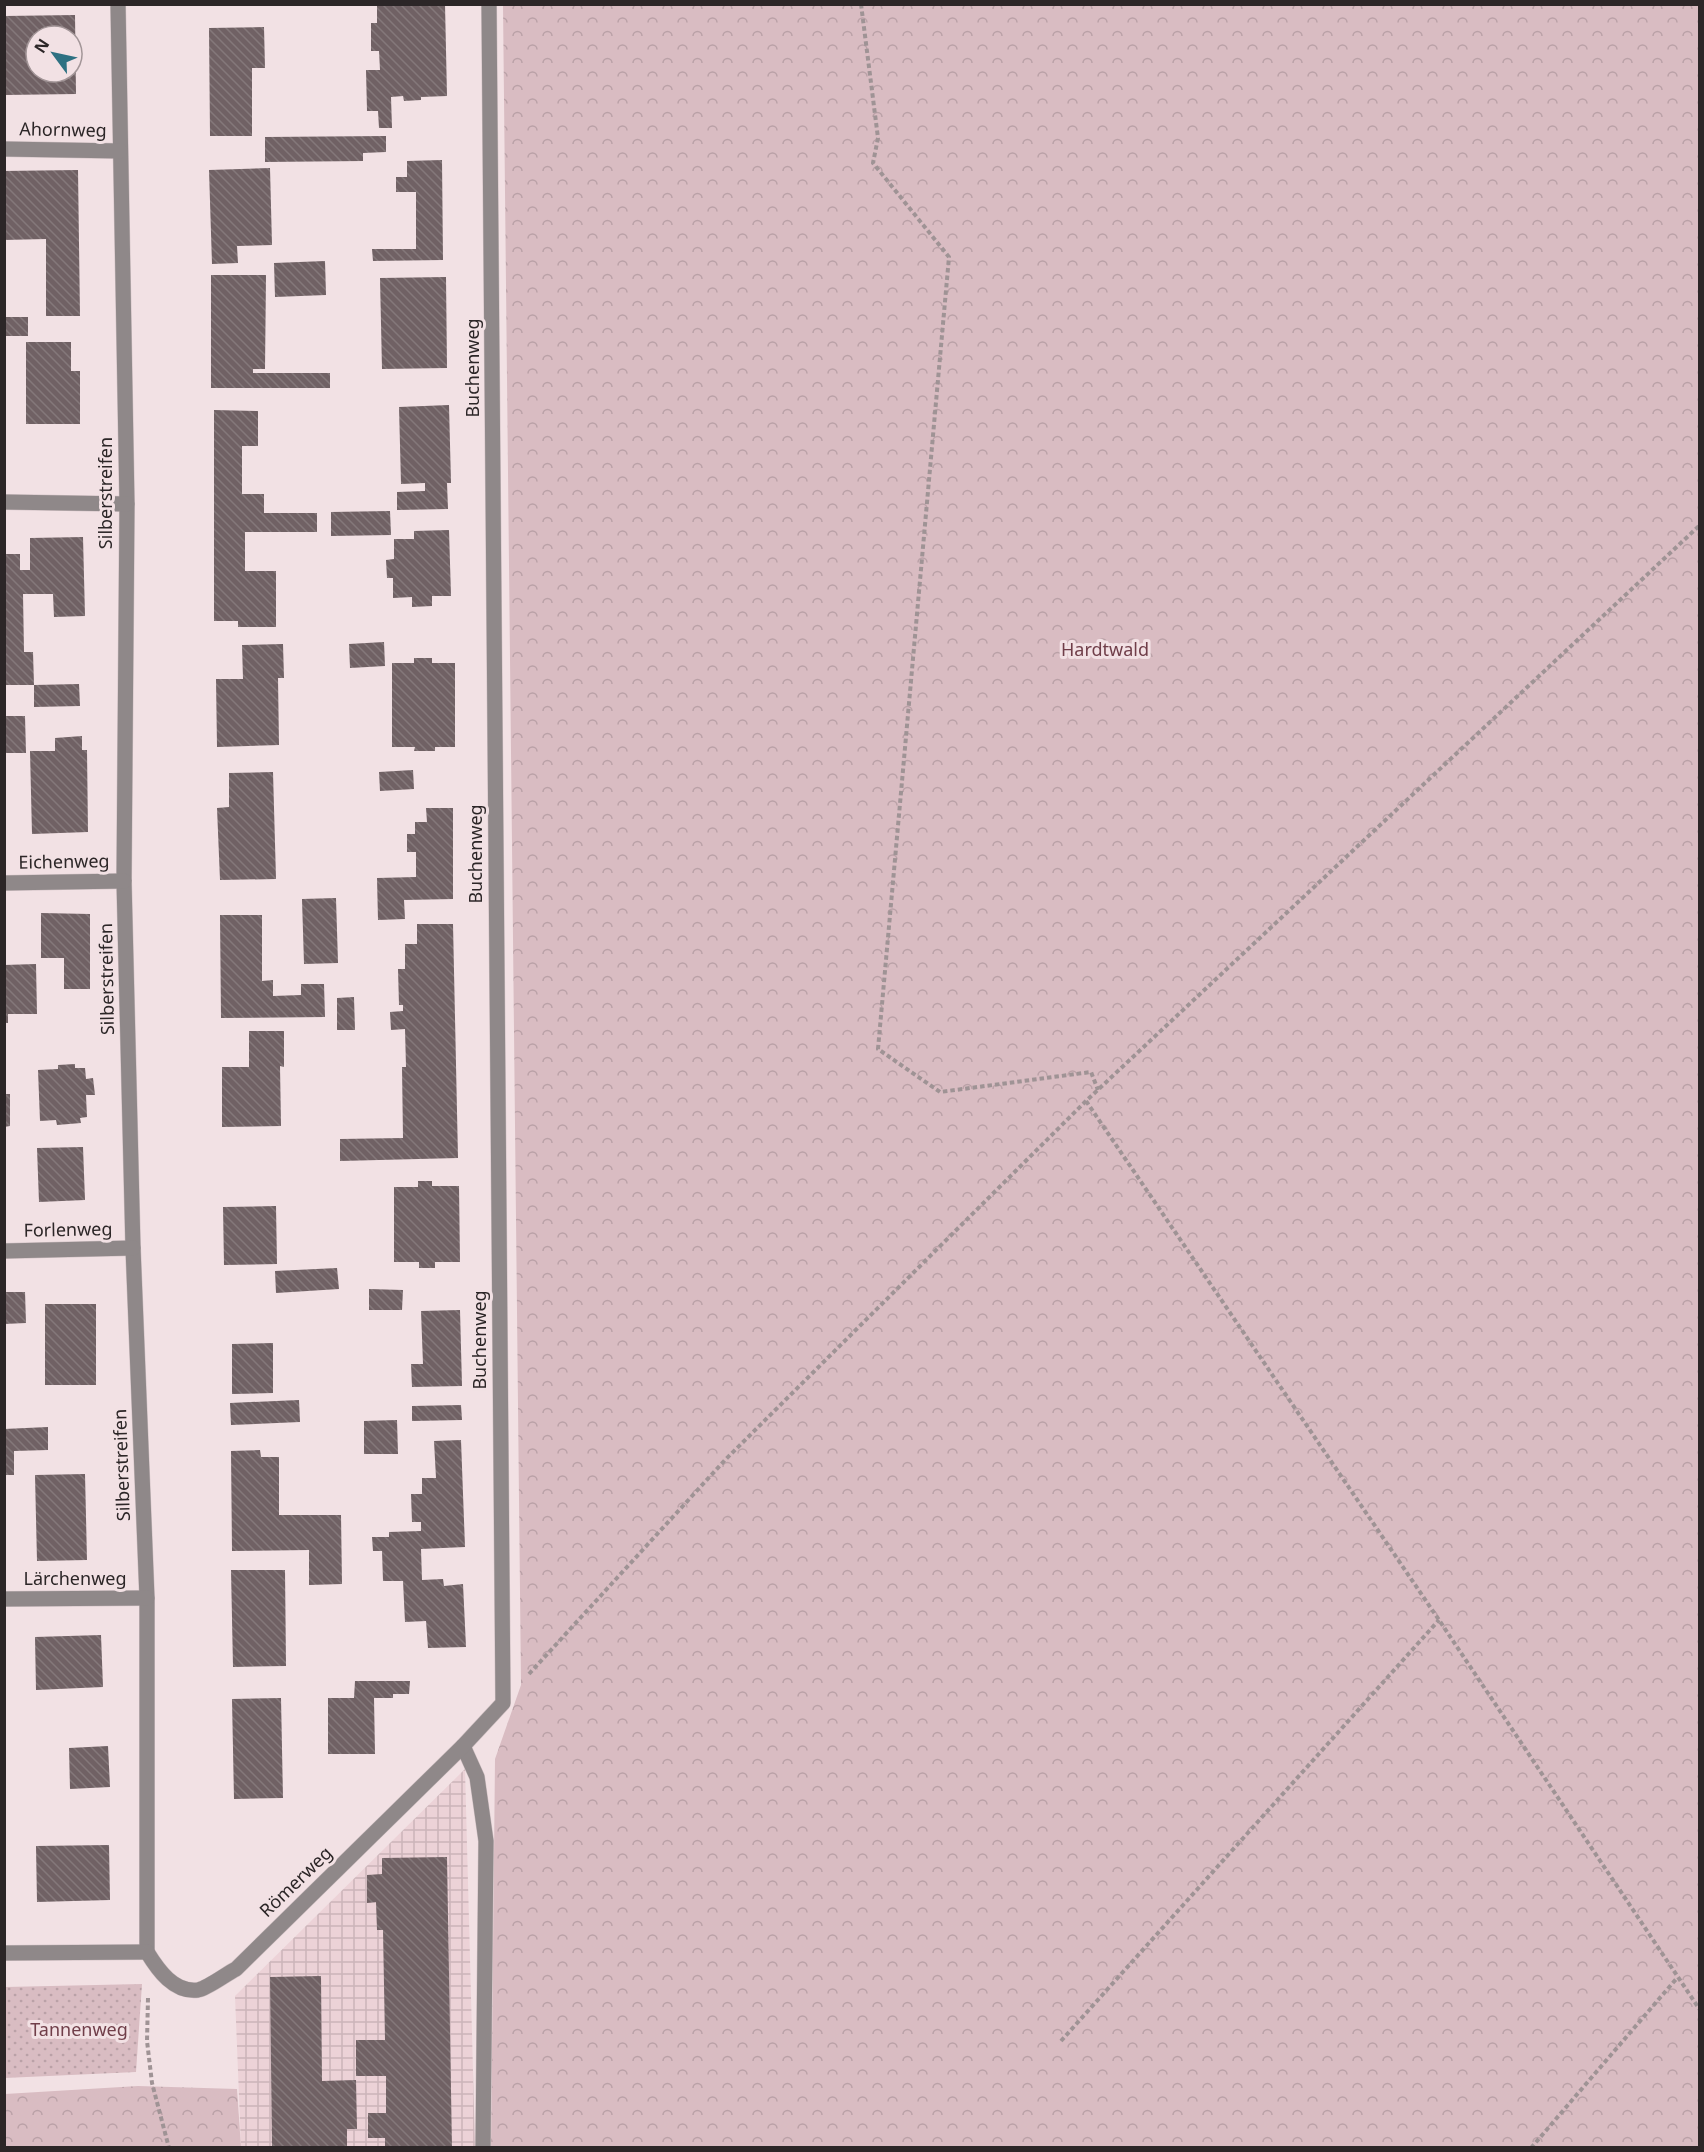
<svg xmlns="http://www.w3.org/2000/svg" width="1704" height="2152" font-family="'Noto Sans',sans-serif">
<style>
.industrial{fill:url(#industrial-grid)}
.grass{fill:url(#grass-dots)}
.forest{fill:url(#forest-crowns)}
.building{fill:url(#building-back-hatch);fill-rule:evenodd}
.lines{fill:none;stroke-linecap:round;stroke-linejoin:round}
.minor-casing{stroke:#cebfc2;stroke-width:16}
.path{stroke:#9f9395;stroke-width:4;stroke-dasharray:4.5 3;stroke-linecap:butt}
.minor{stroke:#8f8889;stroke-width:15}
.labels{text-anchor:middle;stroke-width:6;stroke-linejoin:round;paint-order:stroke}
.street-label{font-size:18px;fill:#2c2627;stroke:#f2e1e4}
.park-label{font-size:18px;fill:#703e49;stroke:#f2e1e4}
</style>
<defs>
<pattern id="industrial-grid" width="8" height="8" patternUnits="userSpaceOnUse" patternTransform="scale(1.5)"><rect width="8" height="8" fill="#ecd2d7"/><path d="M0 4h8M4 0v8" fill="none" stroke="#cbb4b9"/></pattern>
<pattern id="grass-dots" width="8" height="8" patternUnits="userSpaceOnUse" patternTransform="scale(1.5)"><rect width="8" height="8" fill="#d9bcc2"/><path d="M2 2h.1M6 6h.1" fill="none" stroke="#baa1a7" stroke-width="1.8" stroke-linecap="round"/></pattern>
<pattern id="forest-crowns" width="20" height="18" patternUnits="userSpaceOnUse" patternTransform="scale(1.5)"><rect width="20" height="18" fill="#d9bcc2"/><path d="M2 6a3 3 0 1 1 6 0M12 15a3 3 0 1 1 6 0" fill="none" stroke="#baa1a7"/></pattern>
<pattern id="building-back-hatch" width="6" height="6" patternUnits="userSpaceOnUse" patternTransform="scale(1.5)"><rect width="6" height="6" fill="#706164"/><path d="M-1 5l2 2M0 0l6 6M5-1l2 2" fill="none" stroke="#84787a"/></pattern>
</defs>
<rect width="100%" height="100%" fill="#f2e1e4"/>
<polygon class="industrial" points="465,1769 475,2147 241,2147 235,1996"/>
<polygon class="grass" points="142,1984 136,2072 5,2078 5,1987"/>
<g class="forest">
<polygon points="503,5 1699,5 1699,2147 491,2147 495,1759 521,1685"/>
<polygon points="138,2086 237,2089 241,2147 5,2147 5,2094"/>
</g>
<g class="building">
<polygon points="377,4 445,4 447,96 421,97 421,100 404,101 403,96 391,97 392,128 379,128 378,111 367,111 366,70 380,70 379,51 371,51 371,23 377,23"/>
<path d="M75,15L76,94L5,95V16ZM36,36H72V72H36Z"/>
<polygon points="264,27 265,68 252,68 252,136 210,136 209,28"/>
<polygon points="386,136 386,152 363,153 363,161 265,162 265,137"/>
<polygon points="442,160 443,260 373,261 372,249 416,249 416,192 396,192 396,177 407,177 407,161"/>
<polygon points="270,168 272,245 237,246 238,263 212,264 209,170"/>
<polygon points="78,170 80,316 46,316 46,239 4,240 4,171"/>
<polygon points="325,261 326,295 275,297 274,263"/>
<polygon points="211,275 266,275 265,369 253,369 253,373 330,373 330,388 211,388"/>
<polygon points="446,277 447,368 382,369 380,278"/>
<rect x="4" y="317" width="24" height="19"/>
<polygon points="26,342 71,342 71,371 80,371 80,424 26,424"/>
<polygon points="449,405 451,483 447,483 448,509 397,510 397,492 425,491 425,483 401,484 399,407"/>
<polygon points="214,410 258,411 258,446 242,446 242,494 264,494 264,513 317,513 317,532 245,532 245,571 276,571 276,627 238,627 238,621 214,621"/>
<polygon points="390,511 391,535 331,536 331,512"/>
<polygon points="449,530 451,596 432,596 432,606 412,607 412,597 393,598 393,578 387,578 386,560 394,559 394,539 414,539 414,531"/>
<polygon points="83,537 85,616 54,617 53,594 23,594 24,652 33,652 34,685 4,685 4,554 20,554 20,570 30,570 30,538"/>
<polygon points="384,642 385,666 350,668 349,644"/>
<polygon points="283,644 284,678 278,678 279,745 217,747 216,679 243,679 242,645"/>
<polygon points="414,658 432,658 432,663 455,663 455,747 435,747 435,751 414,751 415,747 392,747 392,663 414,663"/>
<polygon points="79,684 80,706 34,707 34,685"/>
<polygon points="4,716 25,716 26,753 4,753"/>
<polygon points="82,736 82,750 87,750 88,832 32,834 30,751 55,751 55,738"/>
<polygon points="413,770 414,789 380,791 379,772"/>
<polygon points="273,772 276,879 220,880 217,808 229,807 229,773"/>
<polygon points="426,808 453,808 453,899 404,900 405,919 378,920 377,878 416,877 416,852 407,852 407,834 415,834 415,822 427,822"/>
<polygon points="336,898 338,963 304,964 302,899"/>
<polygon points="41,913 90,914 90,989 64,989 64,958 41,958"/>
<polygon points="220,915 262,915 262,981 273,980 273,996 301,995 301,984 324,984 325,1017 221,1018"/>
<polygon points="417,924 453,924 458,1158 340,1161 340,1139 403,1138 402,1067 406,1067 405,1029 391,1030 390,1012 403,1011 403,1005 399,1005 398,969 405,969 405,944 417,944"/>
<polygon points="36,964 37,1014 8,1014 8,1023 4,1023 4,965"/>
<polygon points="354,997 355,1030 337,1030 337,998"/>
<polygon points="249,1031 284,1031 284,1067 280,1066 281,1126 222,1127 222,1067 249,1067"/>
<polygon points="75,1064 75,1068 85,1068 86,1079 93,1078 95,1095 86,1095 87,1117 80,1118 81,1123 57,1125 56,1120 40,1121 38,1070 58,1069 58,1065"/>
<polygon points="4,1094 10,1094 10,1126 4,1127"/>
<polygon points="83,1147 85,1200 39,1202 37,1148"/>
<polygon points="418,1181 432,1181 432,1186 459,1186 460,1262 435,1262 435,1268 419,1268 419,1262 394,1262 394,1187 418,1187"/>
<polygon points="276,1206 277,1264 224,1265 223,1207"/>
<polygon points="337,1268 339,1289 276,1293 275,1271"/>
<polygon points="369,1289 403,1290 402,1310 369,1310"/>
<polygon points="4,1292 25,1292 26,1323 4,1324"/>
<rect x="45" y="1304" width="51" height="81"/>
<polygon points="460,1310 462,1386 412,1387 411,1364 423,1364 421,1311"/>
<polygon points="273,1343 273,1393 232,1394 232,1344"/>
<polygon points="299,1400 300,1422 231,1425 230,1403"/>
<polygon points="461,1405 462,1420 412,1421 412,1406"/>
<polygon points="397,1420 398,1454 364,1454 364,1421"/>
<polygon points="48,1427 48,1450 14,1451 14,1475 4,1475 4,1429"/>
<polygon points="461,1440 465,1547 421,1549 422,1580 443,1579 444,1586 463,1584 466,1647 428,1648 426,1621 405,1622 403,1581 383,1581 382,1551 373,1551 372,1537 389,1537 389,1532 421,1531 421,1522 412,1522 411,1494 422,1494 422,1478 436,1478 434,1441"/>
<polygon points="260,1450 261,1457 279,1457 279,1515 341,1515 342,1584 309,1585 309,1550 232,1551 231,1451"/>
<polygon points="85,1474 87,1560 37,1561 35,1475"/>
<polygon points="231,1570 285,1570 286,1666 233,1667"/>
<polygon points="101,1635 103,1687 36,1690 35,1637"/>
<polygon points="355,1681 410,1681 409,1694 393,1694 393,1698 374,1698 375,1754 328,1754 328,1698 354,1698"/>
<polygon points="281,1698 283,1798 234,1799 232,1699"/>
<polygon points="108,1746 110,1787 70,1789 69,1748"/>
<polygon points="109,1845 110,1900 37,1902 36,1846"/>
<polygon points="447,1857 452,2148 385,2148 385,2138 368,2138 368,2113 386,2113 386,2076 356,2076 356,2040 385,2040 383,1930 377,1930 376,1902 367,1903 367,1875 382,1874 382,1858"/>
<polygon points="321,1976 322,2081 356,2080 357,2129 347,2129 347,2148 272,2148 270,1977"/>
</g>
<g class="lines">
<defs>
<g id="minor">
<polyline points="118,4 127,504 124,881 133,1248 147,1598 147,1952"/>
<polyline points="4,149 120,151"/>
<polyline points="4,502 127,504"/>
<polyline points="4,883 124,881"/>
<polyline points="4,1251 133,1248"/>
<polyline points="4,1599 147,1598"/>
<polyline points="463,1746 477,1777 486,1841 483,2148"/>
<path d="M147,1952C158,1970 174,1993 198,1990C208,1988 226,1974 236,1969L463,1746L503,1703L489,4"/>
<polyline points="4,1953 147,1952"/>
</g>
</defs>
<use href="#minor" class="minor-casing"/>
<g class="path">
<polyline points="861,4 878,138 873,163 949,257 878,1049 940,1092 1091,1072 1098,1090"/>
<polyline points="1086,1101 1439,1620 1700,2010"/>
<polyline points="529,1674 725,1460 1086,1101 1700,525"/>
<polyline points="148,1998 147,2041 152,2083 169,2148"/>
<polyline points="1061,2041 1439,1620"/>
<polyline points="1531,2148 1677,1978"/>
</g>
<use href="#minor" class="minor"/>
</g>
<g class="labels">
<g class="street-label">
<text transform="translate(63 130) rotate(1)" y="6">Ahornweg</text>
<text transform="translate(473 368) rotate(-90)" y="6">Buchenweg</text>
<text transform="translate(106 493) rotate(-90)" y="6">Silberstreifen</text>
<text transform="translate(476 854) rotate(-90)" y="6">Buchenweg</text>
<text transform="translate(64 862) rotate(-1)" y="6">Eichenweg</text>
<text transform="translate(107 979) rotate(-91)" y="6">Silberstreifen</text>
<text transform="translate(68 1230) rotate(-1)" y="6">Forlenweg</text>
<text transform="translate(480 1340) rotate(-90)" y="6">Buchenweg</text>
<text transform="translate(122 1465) rotate(-92)" y="6">Silberstreifen</text>
<text x="75" y="1585">Lärchenweg</text>
<text transform="translate(296 1882) rotate(-44)" y="6">Römerweg</text>
</g>
<g class="park-label">
<text x="1105" y="656">Hardtwald</text>
<text x="79" y="2036">Tannenweg</text>
</g>
</g>
<rect width="1704" height="2152" fill="none" stroke="#2c2627" stroke-width="12"/>
<g transform="translate(54 54) rotate(303)"><circle r="28" fill="#f2e1e4" stroke="#a39698" stroke-width="1.5"/>
<path d="M0-4.5L10 22L0 15L-10 22Z" fill="#2e7182"/>
<text y="-9" font-size="16" font-weight="bold" text-anchor="middle" fill="#2c2627">N</text>
</g>
</svg>
